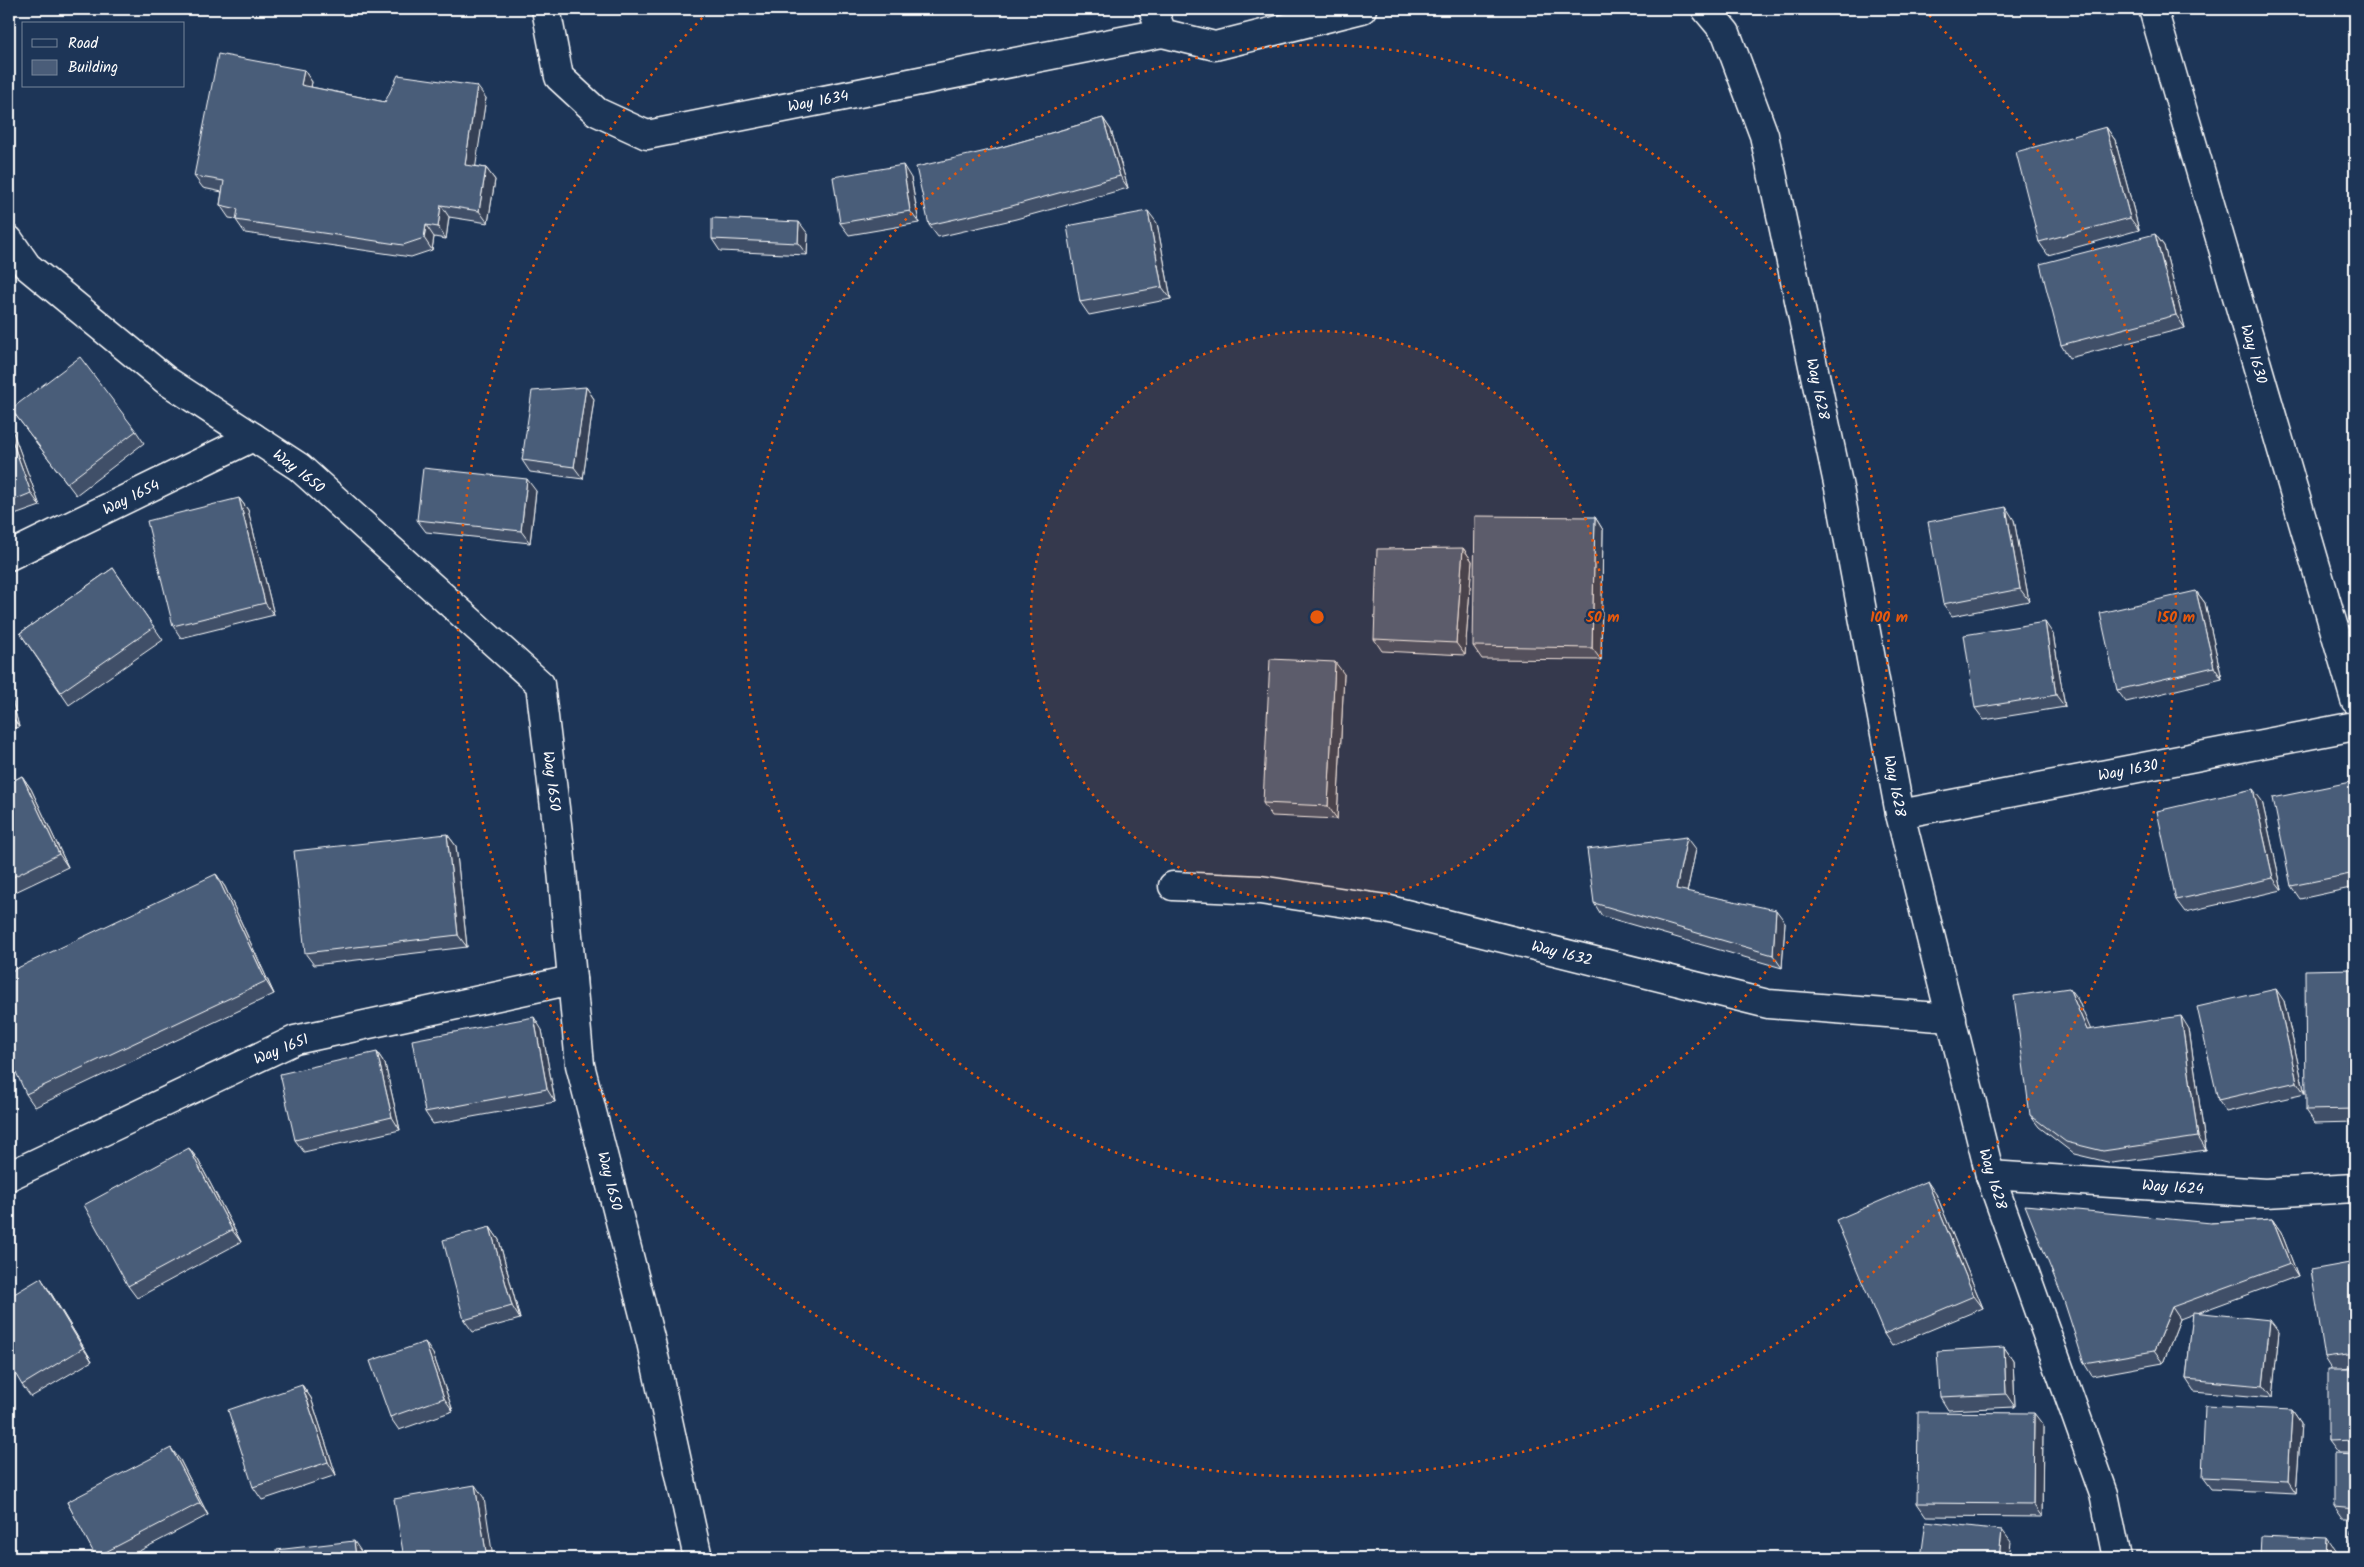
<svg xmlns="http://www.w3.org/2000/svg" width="2364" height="1567" font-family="Kalam,sans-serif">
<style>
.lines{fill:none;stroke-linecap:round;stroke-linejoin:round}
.street-casing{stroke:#fff;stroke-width:31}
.street{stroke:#1d3557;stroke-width:28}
.wall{fill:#405068;stroke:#fff}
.shaded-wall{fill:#344155;stroke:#fff}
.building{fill:#4a5d79;stroke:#fff}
.ring{fill:none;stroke:#e8590c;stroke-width:2.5;stroke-dasharray:2.5 5}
.labels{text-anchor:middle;stroke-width:4.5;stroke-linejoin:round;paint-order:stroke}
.street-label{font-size:15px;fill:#fff;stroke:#1d3557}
.centre{fill:#e8590c;stroke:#1d3557;stroke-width:2.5}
.ring-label{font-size:15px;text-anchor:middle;font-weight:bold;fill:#e8590c;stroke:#1d3557;stroke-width:4.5;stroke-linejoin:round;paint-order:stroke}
</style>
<rect width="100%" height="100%" fill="#1d3557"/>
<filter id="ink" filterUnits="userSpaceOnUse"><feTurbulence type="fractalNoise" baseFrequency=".02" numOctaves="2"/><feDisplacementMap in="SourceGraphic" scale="10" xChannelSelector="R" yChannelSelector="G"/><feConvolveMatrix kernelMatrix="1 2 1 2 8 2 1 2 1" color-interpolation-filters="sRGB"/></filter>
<g filter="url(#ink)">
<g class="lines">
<defs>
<g id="street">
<polyline points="546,9 559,77 597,112 647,135 1162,33"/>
<polyline points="1153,9 1162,33 1215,46 1362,9"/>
<polyline points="1706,9 1726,33 1764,135 1839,488 1900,814 1990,1175 2104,1494 2117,1558"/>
<polyline points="2153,9 2355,700"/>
<polyline points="9,240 27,266 167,381 299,467 540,684 560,849 580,1065 651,1342 698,1558"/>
<polyline points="9,556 253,437"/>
<polyline points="1900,814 2355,726"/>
<polyline points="1173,886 1260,890 1386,909 1768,1004 1952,1018"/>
<polyline points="1990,1175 2265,1193 2355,1188"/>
<polyline points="9,1176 295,1040 572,980"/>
</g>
</defs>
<use href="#street" class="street-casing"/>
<use href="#street" class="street"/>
</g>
<g class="wall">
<polygon points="304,70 312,82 311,87 385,102 486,98 475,166 486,168 495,180 488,223 449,217 446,239 434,237 432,250 411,257 245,233 236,220 236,219 229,218 220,205 222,192 203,188 194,176"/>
<polygon points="1103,118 1111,130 1128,188 1016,219 938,237 929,225 995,149"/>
<polygon points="2106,127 2115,140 2139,230 2048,255 2039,242"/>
<polygon points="911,178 919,223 849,235 840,223"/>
<polygon points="1157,223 1171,299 1089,315 1080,302"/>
<polygon points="808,234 807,255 720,251 712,239"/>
<polygon points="2155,234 2164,246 2185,328 2069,358 2061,345"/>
<polygon points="586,387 594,399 583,479 530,472 522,460"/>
<polygon points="11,409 136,431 144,443 76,495"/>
<polygon points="9,422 40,506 9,517"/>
<polygon points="536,491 530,543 426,532 417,520"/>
<polygon points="239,498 248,510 274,615 181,638 173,626"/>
<polygon points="1595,517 1603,530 1601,660 1482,659 1473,646"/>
<polygon points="2014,520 2029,601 1952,616 1943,604"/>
<polygon points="1463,548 1472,561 1465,655 1382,651 1374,639"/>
<polygon points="113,568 163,640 69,705 20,633"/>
<polygon points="2196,591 2205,603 2222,679 2126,702 2117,690"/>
<polygon points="2053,634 2065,707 1984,720 1975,708"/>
<polygon points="1344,674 1337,819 1272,816 1263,803"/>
<polygon points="9,688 19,727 9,729"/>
<polygon points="22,776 31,789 68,867 9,895 9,783"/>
<polygon points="2355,781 2355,887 2300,899 2291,886"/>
<polygon points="2262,801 2282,890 2185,912 2176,900"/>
<polygon points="447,834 456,846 467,947 314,965 305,953"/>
<polygon points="1696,849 1687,892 1785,922 1782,968 1602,916 1594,903"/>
<polygon points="216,874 225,887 274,994 35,1107 26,1094"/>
<polygon points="2355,969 2355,1122 2315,1123 2306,1110"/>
<polygon points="2078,1000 2090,1030 2189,1029 2206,1150 2112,1163 2074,1154 2039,1127 2030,1115"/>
<polygon points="2284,1001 2305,1094 2226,1112 2218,1100"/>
<polygon points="542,1030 555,1102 433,1124 425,1112"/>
<polygon points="377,1052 385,1064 400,1130 304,1152 295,1140"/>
<polygon points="189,1148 198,1160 241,1242 137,1298 128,1286"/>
<polygon points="1936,1194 1983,1308 1892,1346 1884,1334"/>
<polygon points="2272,1219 2281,1232 2298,1276 2197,1313 2279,1332 2272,1398 2194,1391 2186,1379 2193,1314 2180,1319 2163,1363 2092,1376 2084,1363 2211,1223"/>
<polygon points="490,1227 499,1240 520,1319 473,1332 464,1320"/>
<polygon points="2355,1262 2355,1367 2342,1369 2355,1369 2355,1453 2337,1453 2328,1441 2332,1369 2325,1358"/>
<polygon points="49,1290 92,1361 31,1397 22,1385"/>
<polygon points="2004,1347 2013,1360 2015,1407 1948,1410 1940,1397"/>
<polygon points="433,1354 453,1411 399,1430 390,1417"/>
<polygon points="302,1385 311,1398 336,1475 262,1500 253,1487"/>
<polygon points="2292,1410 2301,1423 2296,1493 2211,1489 2202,1477"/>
<polygon points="2043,1425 2042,1517 1926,1516 1917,1503"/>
<polygon points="2355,1455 2355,1558 2354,1519 2343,1519 2334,1506"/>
<polygon points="180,1460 208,1515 126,1558 97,1558 67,1502"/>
</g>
<g class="shaded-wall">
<polygon points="304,70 312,82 309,98 301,85"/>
<polygon points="477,86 486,98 474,177 465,165"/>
<polygon points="1103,118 1111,130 1128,188 1120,176"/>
<polygon points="2106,127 2115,140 2139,230 2130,218"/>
<polygon points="903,165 911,178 919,223 910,211"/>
<polygon points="486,168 495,180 488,223 479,211"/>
<polygon points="441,205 449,217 446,239 438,227"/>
<polygon points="1148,211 1157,223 1171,299 1162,287"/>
<polygon points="799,222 808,234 807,255 798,243"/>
<polygon points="426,225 434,237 432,250 424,238"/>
<polygon points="2155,234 2164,246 2185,328 2176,315"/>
<polygon points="586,387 594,399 583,479 574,467"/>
<polygon points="9,422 10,424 40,506 31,493 9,432"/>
<polygon points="527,479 536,491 530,543 521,531"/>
<polygon points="239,498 248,510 274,615 265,603"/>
<polygon points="2006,507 2014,520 2029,601 2020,589"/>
<polygon points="1595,517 1603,530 1601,660 1592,648"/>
<polygon points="1463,548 1472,561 1465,655 1456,643"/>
<polygon points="2196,591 2205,603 2222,679 2214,667"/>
<polygon points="2045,622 2053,634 2065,707 2056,695"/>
<polygon points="1335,662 1344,674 1337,819 1328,806"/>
<polygon points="9,688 19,727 10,714 9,709"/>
<polygon points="22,776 31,789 68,867 59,854"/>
<polygon points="2253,789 2262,801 2282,890 2273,878"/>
<polygon points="447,834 456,846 467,947 458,935"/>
<polygon points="1687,837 1696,849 1685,902 1676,889"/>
<polygon points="216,874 225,887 274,994 266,981"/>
<polygon points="1776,910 1785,922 1782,968 1773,955"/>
<polygon points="2069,988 2078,1000 2096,1042 2087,1030"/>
<polygon points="2276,989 2284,1001 2305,1094 2297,1082"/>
<polygon points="2181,1016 2189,1029 2206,1150 2198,1137"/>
<polygon points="534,1017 542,1030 555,1102 547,1089"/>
<polygon points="377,1052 385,1064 400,1130 392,1117"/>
<polygon points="189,1148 198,1160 241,1242 232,1230"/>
<polygon points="1927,1181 1936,1194 1983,1308 1974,1296"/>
<polygon points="2272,1219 2281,1232 2298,1276 2290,1264"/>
<polygon points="490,1227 499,1240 520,1319 512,1306"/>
<polygon points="41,1278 49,1290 92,1361 83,1348"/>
<polygon points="2172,1307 2180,1319 2163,1363 2154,1351"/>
<polygon points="2270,1320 2279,1332 2272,1398 2263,1386"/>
<polygon points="425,1342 433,1354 453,1411 444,1398"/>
<polygon points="2004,1347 2013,1360 2015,1407 2006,1394"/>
<polygon points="302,1385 311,1398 336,1475 328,1462"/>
<polygon points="2292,1410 2301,1423 2296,1493 2288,1481"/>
<polygon points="2034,1413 2043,1425 2042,1517 2033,1504"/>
<polygon points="171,1448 180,1460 208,1515 200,1503"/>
<polygon points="475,1485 484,1498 493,1558 487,1558"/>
<polygon points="2002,1530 2011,1542 2009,1558 1999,1558"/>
<polygon points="2328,1540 2337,1553 2337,1558 2327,1558"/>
<polygon points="354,1541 362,1553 363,1558 356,1558"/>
</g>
<g class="building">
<polygon points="218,54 304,70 301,85 385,102 398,75 477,86 465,165 486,168 479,211 441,205 438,227 426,225 424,238 403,245 236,220 238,209 220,205 224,181 194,176"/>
<polygon points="1103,118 1120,176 1008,207 929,225 916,167 995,149"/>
<polygon points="2106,127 2130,218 2039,242 2016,152"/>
<polygon points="903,165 910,211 840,223 833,177"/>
<polygon points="1148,211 1162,287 1080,302 1067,226"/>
<polygon points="712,218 799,222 798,243 712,239"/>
<polygon points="2155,234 2176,315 2061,345 2040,264"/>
<polygon points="80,357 136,431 67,483 11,409"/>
<polygon points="586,387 574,467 522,460 532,391"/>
<polygon points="9,432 31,493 9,502"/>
<polygon points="423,468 527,479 521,531 417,520"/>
<polygon points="239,498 265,603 173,626 147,521"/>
<polygon points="2006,507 2020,589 1943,604 1928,522"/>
<polygon points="1475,516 1595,517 1592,648 1473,646"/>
<polygon points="1463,548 1456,643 1374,639 1377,549"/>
<polygon points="113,568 154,627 61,692 20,633"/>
<polygon points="2196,591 2214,667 2117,690 2100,613"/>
<polygon points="2045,622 2056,695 1975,708 1964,635"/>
<polygon points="1270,659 1335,662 1328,806 1263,803"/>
<polygon points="22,776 59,854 9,879 9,783"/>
<polygon points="2355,781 2355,873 2291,886 2273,798"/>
<polygon points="2253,789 2273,878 2176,900 2157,811"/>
<polygon points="447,834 458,935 305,953 294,851"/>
<polygon points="1687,837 1676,889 1776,910 1773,955 1594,903 1587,849"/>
<polygon points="216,874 266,981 26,1094 9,1057 9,972"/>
<polygon points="2355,969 2355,1109 2306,1110 2305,970"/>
<polygon points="2069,988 2087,1030 2181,1016 2198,1137 2103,1151 2066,1142 2030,1115 2014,996"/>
<polygon points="2276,989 2297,1082 2218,1100 2197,1007"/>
<polygon points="534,1017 547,1089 425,1112 412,1040"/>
<polygon points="377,1052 392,1117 295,1140 280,1074"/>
<polygon points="189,1148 232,1230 128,1286 84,1205"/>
<polygon points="1927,1181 1974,1296 1884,1334 1836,1220"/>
<polygon points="2025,1205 2211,1223 2272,1219 2290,1264 2172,1307 2154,1351 2084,1363 2064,1301"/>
<polygon points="490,1227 512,1306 464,1320 443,1240"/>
<polygon points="2355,1262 2355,1354 2325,1358 2311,1270"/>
<polygon points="41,1278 83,1348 22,1385 9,1363 9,1297"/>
<polygon points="2193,1312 2270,1320 2263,1386 2186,1379"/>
<polygon points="425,1342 444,1398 390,1417 370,1361"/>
<polygon points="2004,1347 2006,1394 1940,1397 1937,1351"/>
<polygon points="2328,1369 2355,1369 2355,1440 2328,1441"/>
<polygon points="302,1385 328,1462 253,1487 228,1410"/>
<polygon points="2205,1406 2292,1410 2288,1481 2202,1477"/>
<polygon points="1918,1412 2034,1413 2033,1504 1917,1503"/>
<polygon points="171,1448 200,1503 96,1557 67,1502"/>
<polygon points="2334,1454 2355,1455 2355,1508 2334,1506"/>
<polygon points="475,1485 487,1558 404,1558 394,1499"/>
<polygon points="2354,1514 2355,1514 2355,1558 2349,1558"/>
<polygon points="1926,1521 2002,1530 1999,1558 1921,1558"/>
<polygon points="2261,1537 2328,1540 2327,1558 2260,1558"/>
<polygon points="354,1541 356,1558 277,1558 276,1550"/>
<polygon points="569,1556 569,1558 555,1558"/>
</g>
</g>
<circle cx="1317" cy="617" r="286" fill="#e8590c" fill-opacity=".12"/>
<g class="ring">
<circle cx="1317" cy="617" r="286"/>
<circle cx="1317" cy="617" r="572"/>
<path d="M1924 10A859 859 0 1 1 710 10"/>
</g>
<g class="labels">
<g class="street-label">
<text transform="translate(818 101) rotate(-11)" y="5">Way 1634</text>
<text transform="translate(2254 354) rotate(74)" y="5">Way 1630</text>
<text transform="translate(1818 389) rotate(78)" y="5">Way 1628</text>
<text transform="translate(299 471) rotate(38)" y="5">Way 1650</text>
<text transform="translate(131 497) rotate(-26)" y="5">Way 1654</text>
<text transform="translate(2128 770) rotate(-11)" y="5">Way 1630</text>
<text transform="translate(552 781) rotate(83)" y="5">Way 1650</text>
<text transform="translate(1895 786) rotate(79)" y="5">Way 1628</text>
<text transform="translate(1562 953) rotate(14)" y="5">Way 1632</text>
<text transform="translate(281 1049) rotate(-22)" y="5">Way 1651</text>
<text transform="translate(1993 1179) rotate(73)" y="5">Way 1628</text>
<text transform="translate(610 1181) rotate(76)" y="5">Way 1650</text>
<text transform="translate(2173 1187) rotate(4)" y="5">Way 1624</text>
</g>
</g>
<circle cx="1317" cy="617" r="8" class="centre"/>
<g class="ring-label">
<text x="1603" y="622">50 m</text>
<text x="1889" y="622">100 m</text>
<text x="2176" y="622">150 m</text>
</g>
<rect width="2364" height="1567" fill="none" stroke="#1d3557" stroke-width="30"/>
<rect x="15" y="15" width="2334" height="1537" fill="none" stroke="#fff" stroke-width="2" filter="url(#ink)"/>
<rect x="22" y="22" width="162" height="65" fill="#1d3557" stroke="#77869a"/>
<rect x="32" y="39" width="25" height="8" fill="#1d3557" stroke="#77869a"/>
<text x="68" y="48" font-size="15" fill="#ffffff">Road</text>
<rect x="32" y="60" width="25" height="15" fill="#4a5d79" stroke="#77869a"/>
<text x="68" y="72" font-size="15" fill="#ffffff">Building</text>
</svg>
